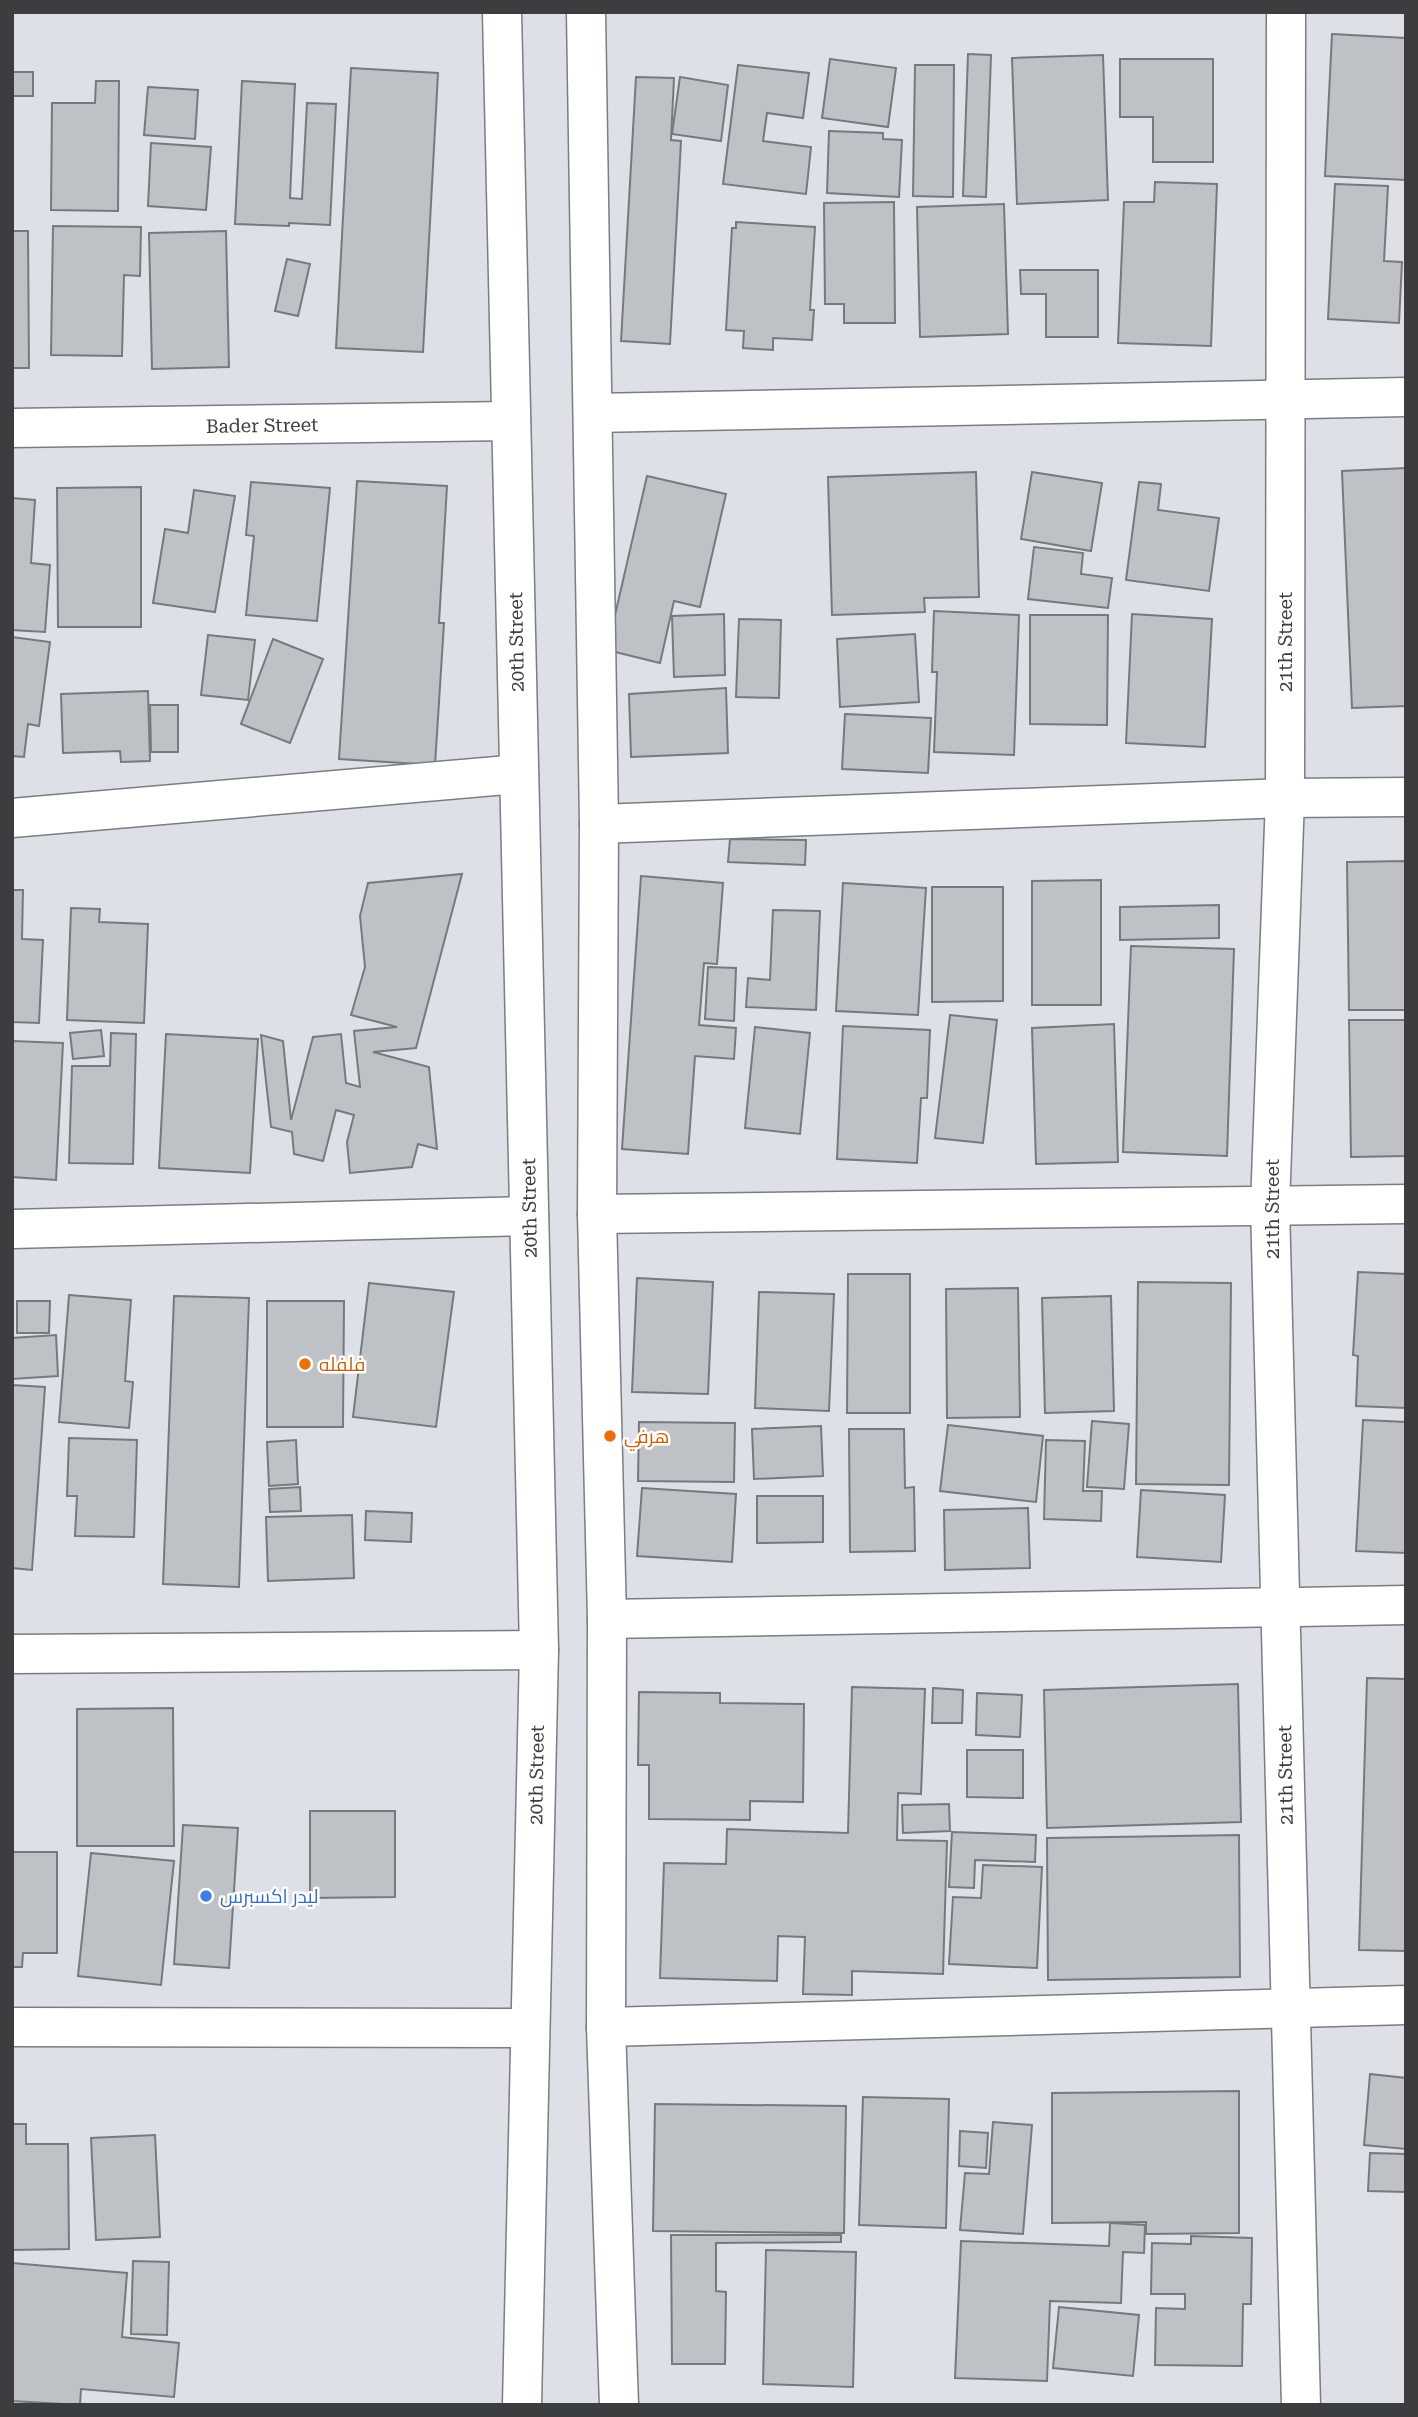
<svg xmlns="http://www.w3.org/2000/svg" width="1418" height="2417" font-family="'Roboto Serif',Cairo,serif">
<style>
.building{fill:#bec2c7;stroke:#767a7f;stroke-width:2}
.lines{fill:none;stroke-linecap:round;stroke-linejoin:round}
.minor-casing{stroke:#7a7d83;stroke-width:41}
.tertiary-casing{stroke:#7a7d83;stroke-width:41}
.minor{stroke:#fff;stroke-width:38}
.tertiary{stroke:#fff;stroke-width:38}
.food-dot{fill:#e8710a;stroke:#fff;stroke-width:2.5}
.shop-dot{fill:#3f7fe0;stroke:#fff;stroke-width:2.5}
.labels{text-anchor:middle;stroke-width:5;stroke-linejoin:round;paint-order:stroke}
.street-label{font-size:19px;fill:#3b3d3f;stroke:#fff}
.food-label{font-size:19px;fill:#c56008;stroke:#fff;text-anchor:start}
.shop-label{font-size:19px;fill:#366cbe;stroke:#fff;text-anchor:start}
</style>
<rect width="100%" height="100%" fill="#dde0e6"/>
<g class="building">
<polygon points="1332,34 1406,38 1406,180 1325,176"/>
<polygon points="968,54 991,55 986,197 963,196"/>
<polygon points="1103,55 1108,200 1017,204 1012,58"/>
<polygon points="830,59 896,68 888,127 822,118"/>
<polygon points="1120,59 1213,59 1213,162 1153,162 1153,117 1120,117"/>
<polygon points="738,65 809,73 803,118 767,113 763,141 811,147 806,194 723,184"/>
<polygon points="915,65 954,65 953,197 913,196"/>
<polygon points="351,68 438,73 423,352 336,348"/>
<rect x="12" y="72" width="21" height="24"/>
<polygon points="636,77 674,78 671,140 681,141 670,344 621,341"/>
<polygon points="680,77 728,85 721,141 672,134"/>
<polygon points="96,81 119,81 118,211 51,210 52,103 95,103"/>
<polygon points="242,81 295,84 290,198 302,199 307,103 336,104 330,225 289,223 289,226 235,224"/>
<polygon points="148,87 198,90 195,139 144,135"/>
<polygon points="829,131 883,133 883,139 902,140 899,197 827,193"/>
<polygon points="151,143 211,147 206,210 148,206"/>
<polygon points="1155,182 1217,184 1211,346 1118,343 1124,202 1154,202"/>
<polygon points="1335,184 1388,186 1384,261 1402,262 1399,323 1328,319"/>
<polygon points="894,202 895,323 844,323 844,304 825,304 824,203"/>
<polygon points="1004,204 1008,334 920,337 917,207"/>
<polygon points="736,222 815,227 810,310 814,310 812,340 773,338 773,350 743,348 744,331 726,330 732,228 736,228"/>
<polygon points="53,226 141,227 140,276 124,275 122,356 51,355"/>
<polygon points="12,231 28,231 29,368 12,368"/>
<polygon points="226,231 229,367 152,369 149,233"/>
<polygon points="287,259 310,264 298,316 275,311"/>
<polygon points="1020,270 1098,270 1098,337 1046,337 1046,294 1021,294"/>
<polygon points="1406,468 1406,706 1352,708 1342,471"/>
<polygon points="976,472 979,597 924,598 925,612 832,615 828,477"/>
<polygon points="1032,472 1102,483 1091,551 1021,539"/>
<polygon points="647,476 726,494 700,607 674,601 660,663 607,650"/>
<polygon points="357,481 447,486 439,623 444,623 435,765 339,759"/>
<polygon points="251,482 330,488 317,621 246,615 254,536 246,535"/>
<polygon points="1139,482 1161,484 1158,510 1219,518 1209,591 1126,580"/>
<polygon points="141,487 141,627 58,627 57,488"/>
<polygon points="194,490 235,496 215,612 153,603 165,529 188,533"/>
<polygon points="12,498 35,500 31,563 50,565 45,632 12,630"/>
<polygon points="1034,547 1083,553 1081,574 1112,578 1108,608 1028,599"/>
<polygon points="934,611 1019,615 1014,755 934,752 937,672 932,672"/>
<polygon points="724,614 725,675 674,677 672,616"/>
<polygon points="1132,614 1212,619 1205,747 1126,743"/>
<polygon points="1030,615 1108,615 1107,725 1030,724"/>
<polygon points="739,619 781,620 779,698 736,697"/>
<polygon points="915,634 919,702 840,707 837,639"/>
<polygon points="208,635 255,640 248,700 201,695"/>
<polygon points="12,637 50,642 39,726 28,724 24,757 12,756"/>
<polygon points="273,639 323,659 290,743 241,724"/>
<polygon points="726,688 728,753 631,757 629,694"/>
<polygon points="148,691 150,761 121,762 120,751 63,753 61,694"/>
<polygon points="150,705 178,705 178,752 151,752"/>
<polygon points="845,714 931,718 928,773 842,769"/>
<polygon points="730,839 806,840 805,865 728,862"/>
<polygon points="1406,861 1406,1010 1349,1010 1347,862"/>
<polygon points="462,874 416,1048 373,1052 429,1067 437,1149 418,1144 412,1167 350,1173 347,1142 354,1115 336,1110 323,1161 294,1154 292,1132 271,1127 261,1035 283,1041 291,1120 313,1037 341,1034 346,1083 360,1087 354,1031 397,1027 351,1015 365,967 360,916 368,883"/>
<polygon points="641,876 723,883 717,964 704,963 699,1025 736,1028 734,1059 695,1056 688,1154 622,1149"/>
<polygon points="1101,880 1101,1005 1032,1005 1032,881"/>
<polygon points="843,883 926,888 918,1015 836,1011"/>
<polygon points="932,887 1003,887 1003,1001 932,1002"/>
<polygon points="12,890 23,890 22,939 43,940 39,1023 12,1022"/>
<polygon points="1219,905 1219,938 1120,940 1120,907"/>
<polygon points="71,908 100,909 99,922 148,924 144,1023 67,1020"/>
<polygon points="773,910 820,911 816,1010 746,1007 748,978 770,980"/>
<polygon points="1131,946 1234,949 1227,1156 1123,1152"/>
<polygon points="708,967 736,968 734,1021 705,1019"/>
<polygon points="950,1015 997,1020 983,1143 935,1138"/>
<polygon points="1349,1020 1406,1020 1406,1156 1351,1157"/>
<polygon points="1114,1024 1118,1162 1036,1164 1032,1028"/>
<polygon points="843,1026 930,1030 927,1098 921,1098 917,1163 837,1159"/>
<polygon points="755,1027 810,1033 800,1134 745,1128"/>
<polygon points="101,1030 104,1056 73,1059 70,1033"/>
<polygon points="111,1033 136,1034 133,1164 69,1163 72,1066 110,1066"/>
<polygon points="166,1034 258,1039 250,1173 159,1168"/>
<polygon points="12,1041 63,1043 56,1180 12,1177"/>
<polygon points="1358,1272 1406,1274 1406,1408 1356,1406 1358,1356 1353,1355"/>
<polygon points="848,1274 910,1274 910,1413 847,1413"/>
<polygon points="637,1278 713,1282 708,1394 632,1392"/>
<polygon points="1138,1282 1231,1283 1229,1485 1136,1484"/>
<polygon points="369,1283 454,1292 436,1427 353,1417"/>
<polygon points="1018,1288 1020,1417 947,1418 946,1289"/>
<polygon points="759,1292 834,1294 829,1411 755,1408"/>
<polygon points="69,1295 131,1300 125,1381 133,1382 129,1428 59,1422"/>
<polygon points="174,1296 249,1298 239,1587 163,1584"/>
<polygon points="1111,1296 1114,1411 1045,1413 1042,1298"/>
<polygon points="17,1301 50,1301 49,1333 17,1333"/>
<polygon points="267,1301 344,1301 343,1427 267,1427"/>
<polygon points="56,1335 58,1376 12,1379 12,1338"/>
<polygon points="12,1385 45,1387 32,1570 12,1568"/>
<polygon points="1363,1420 1406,1422 1406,1553 1356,1551"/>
<polygon points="1092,1421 1129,1424 1124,1489 1087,1487"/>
<polygon points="639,1422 735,1423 734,1482 638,1481"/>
<polygon points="948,1425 1043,1436 1036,1502 940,1491"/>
<polygon points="821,1426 823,1476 754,1479 752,1429"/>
<polygon points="849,1429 904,1429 905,1488 914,1487 915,1551 850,1552"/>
<polygon points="69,1438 137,1440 134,1537 75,1536 77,1496 67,1496"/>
<polygon points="296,1440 298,1484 269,1486 267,1442"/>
<polygon points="1046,1440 1085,1441 1083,1491 1102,1491 1101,1521 1044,1519"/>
<polygon points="300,1487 301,1511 270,1512 269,1489"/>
<polygon points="642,1488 736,1494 732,1562 637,1556"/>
<polygon points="1141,1490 1225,1495 1221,1562 1137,1557"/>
<polygon points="757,1496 823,1496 823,1542 757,1543"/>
<polygon points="1028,1508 1030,1568 945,1570 944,1510"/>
<polygon points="366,1511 412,1513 411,1542 365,1540"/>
<polygon points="352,1515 354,1578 268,1581 266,1517"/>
<polygon points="1367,1678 1406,1679 1406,1951 1359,1950"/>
<polygon points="1238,1684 1241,1822 1047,1828 1044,1690"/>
<polygon points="852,1687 925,1689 921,1794 898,1793 897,1840 947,1841 943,1974 852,1971 852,1995 803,1994 805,1937 778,1936 777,1981 660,1978 664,1863 726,1864 727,1829 848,1833"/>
<polygon points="933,1688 963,1690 962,1723 932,1723"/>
<polygon points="639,1692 720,1693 720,1703 804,1704 803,1802 750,1801 750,1820 649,1819 649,1765 638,1765"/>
<polygon points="977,1693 1022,1695 1020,1737 976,1735"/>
<polygon points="173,1708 174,1846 77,1846 77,1709"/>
<polygon points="967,1750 1023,1750 1023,1798 967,1797"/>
<polygon points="949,1804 950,1831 903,1833 902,1805"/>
<polygon points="310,1811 395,1811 395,1897 310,1898"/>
<polygon points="183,1825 238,1828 229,1968 174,1964"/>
<polygon points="952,1832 1036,1835 1035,1862 975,1860 974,1888 949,1887"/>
<polygon points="1239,1835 1240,1977 1048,1980 1047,1838"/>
<polygon points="12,1852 57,1852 57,1953 23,1953 22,1967 12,1967"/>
<polygon points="91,1853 174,1861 161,1985 78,1976"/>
<polygon points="983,1865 1042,1867 1037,1968 949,1964 953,1897 981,1898"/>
<polygon points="1370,2074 1406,2078 1406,2149 1364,2145"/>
<polygon points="1239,2091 1239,2233 1146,2234 1146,2222 1052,2223 1052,2093"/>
<polygon points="863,2097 949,2099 946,2228 859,2225"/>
<polygon points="655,2104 846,2106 844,2233 653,2231"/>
<polygon points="993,2122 1032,2125 1023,2234 960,2230 965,2173 989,2174"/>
<polygon points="12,2124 26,2124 26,2144 68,2144 69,2249 12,2250"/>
<polygon points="960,2131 988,2133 986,2168 959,2166"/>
<polygon points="155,2135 160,2237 96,2240 91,2138"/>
<polygon points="1370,2153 1406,2154 1406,2192 1368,2191"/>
<polygon points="1110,2223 1145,2225 1144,2253 1123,2252 1121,2303 1050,2301 1047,2381 955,2378 961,2241 1109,2246"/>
<polygon points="671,2235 841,2235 841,2242 716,2243 716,2291 726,2292 725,2364 672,2364"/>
<polygon points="1191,2236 1252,2238 1251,2304 1243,2304 1242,2366 1155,2365 1156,2308 1185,2309 1185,2294 1151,2294 1152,2243 1191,2244"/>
<polygon points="766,2250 856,2252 853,2387 763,2384"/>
<polygon points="133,2261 169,2262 167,2335 131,2334"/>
<polygon points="12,2263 127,2273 122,2337 179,2343 174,2397 81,2389 80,2405 12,2401"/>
<polygon points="1059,2307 1139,2315 1133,2376 1053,2368"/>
</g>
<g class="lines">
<defs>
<g id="minor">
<polyline points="1286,12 1285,798 1270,1206 1301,2405"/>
<polyline points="593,413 1406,397"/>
<polyline points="12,428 511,421"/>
<polyline points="12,818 519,774"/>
<polyline points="599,824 1285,798 1406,797"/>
<polyline points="597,1214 1406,1204"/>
<polyline points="12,1229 529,1216"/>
<polyline points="607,1619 1406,1605"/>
<polyline points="12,1654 539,1650"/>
<polyline points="12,2027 530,2028"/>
<polyline points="606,2027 1406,2005"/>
</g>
<g id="tertiary">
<polyline points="502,12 539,1650 522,2405"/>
<polyline points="586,12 599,824 597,1214 607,1619 606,2027 619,2405"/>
</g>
</defs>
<use href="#minor" class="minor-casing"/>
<use href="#tertiary" class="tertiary-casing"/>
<use href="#minor" class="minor"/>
<use href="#tertiary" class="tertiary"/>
</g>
<g class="food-dot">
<circle cx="305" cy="1364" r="7"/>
<circle cx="610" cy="1436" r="7"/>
</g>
<circle class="shop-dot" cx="206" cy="1896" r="7"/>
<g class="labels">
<g class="street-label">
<text transform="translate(262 425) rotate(-1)" y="7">Bader Street</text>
<text transform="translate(516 642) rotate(-91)" y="7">20th Street</text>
<text transform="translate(1285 642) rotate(-90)" y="7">21th Street</text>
<text transform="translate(529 1208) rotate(-91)" y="7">20th Street</text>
<text transform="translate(1272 1209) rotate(-90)" y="7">21th Street</text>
<text transform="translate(536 1775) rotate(-89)" y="7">20th Street</text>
<text transform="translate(1285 1775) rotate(-91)" y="7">21th Street</text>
</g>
<g class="food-label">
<text x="319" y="1371">فلفله</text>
<text x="624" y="1443">هرفي</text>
</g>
<g class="shop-label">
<text x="220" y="1903">ليدر اكسبرس</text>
</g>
</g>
<rect width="1418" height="2417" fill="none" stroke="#3b3d3f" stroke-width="28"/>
</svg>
